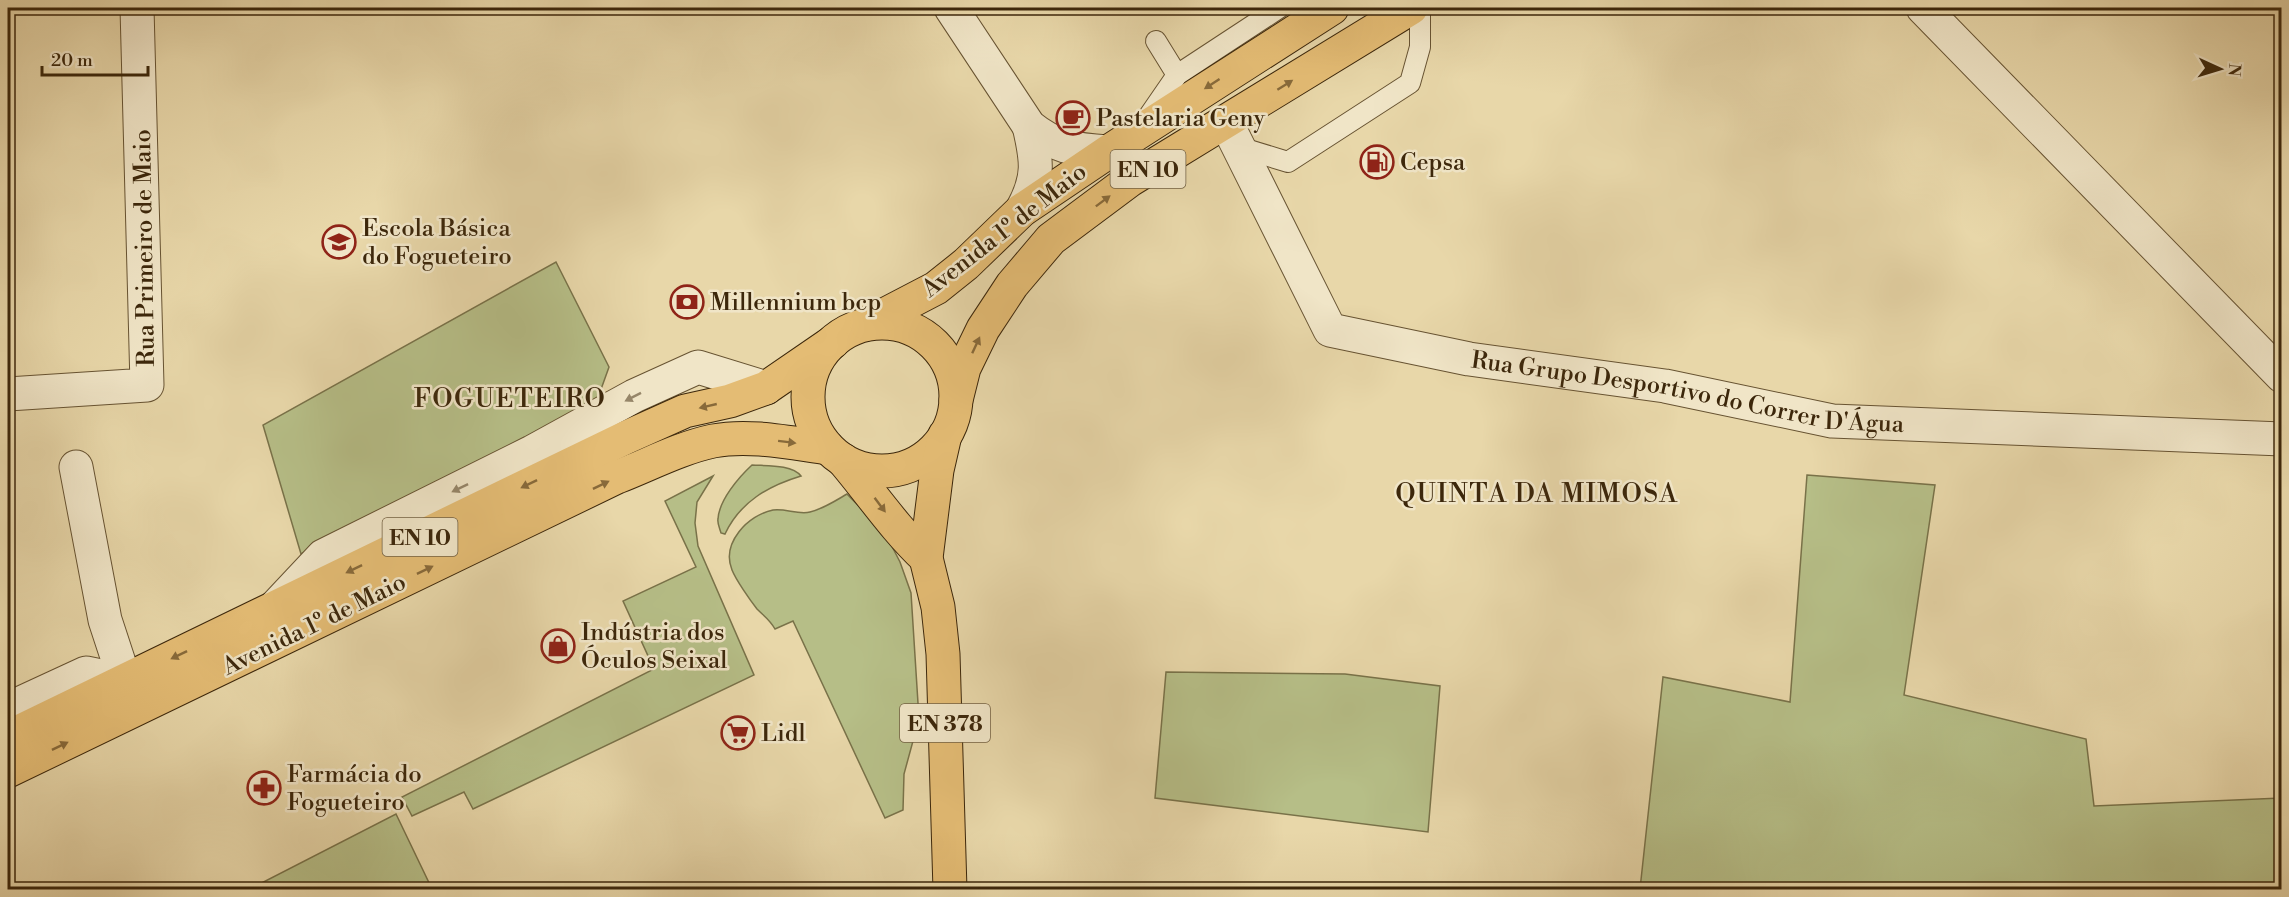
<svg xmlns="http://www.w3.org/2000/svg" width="2289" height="897" font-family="'Libre Bodoni',serif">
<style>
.green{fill:#b6be87;stroke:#797249;stroke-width:1.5}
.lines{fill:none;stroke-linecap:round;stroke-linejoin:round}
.lane-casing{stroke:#675332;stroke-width:22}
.street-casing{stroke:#675332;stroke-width:35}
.primary-casing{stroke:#3c270b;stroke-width:35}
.lane{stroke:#f0e5c7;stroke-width:20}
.street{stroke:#f0e5c7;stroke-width:33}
.primary{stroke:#e4bc74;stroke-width:33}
.oneway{fill:#886a3a}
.oneway2{fill:#968669}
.labels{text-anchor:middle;stroke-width:5;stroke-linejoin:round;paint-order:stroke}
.shield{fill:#f0e5c7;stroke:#726043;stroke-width:1.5}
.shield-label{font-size:22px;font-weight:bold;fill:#3c270b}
.poi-label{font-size:24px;fill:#3c270b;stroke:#f0e5c7;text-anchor:start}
.street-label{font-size:24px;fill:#3c270b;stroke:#f0e5c7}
.neighbourhood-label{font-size:26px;letter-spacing:1.5px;fill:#3c270b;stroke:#f0e5c7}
</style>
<rect width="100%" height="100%" fill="#e8d7a9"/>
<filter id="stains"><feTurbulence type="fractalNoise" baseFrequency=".00333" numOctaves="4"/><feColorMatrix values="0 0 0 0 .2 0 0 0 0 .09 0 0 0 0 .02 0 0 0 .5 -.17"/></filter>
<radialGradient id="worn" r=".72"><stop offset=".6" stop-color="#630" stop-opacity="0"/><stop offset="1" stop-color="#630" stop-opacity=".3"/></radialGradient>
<g class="green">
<polygon points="556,262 609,367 595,406 301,554 263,425"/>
<path d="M752,465C766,466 792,464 801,476C768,486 740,502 725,534L721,533C720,529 717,523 718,519C719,500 739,477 752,465Z"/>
<polygon points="1807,475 1935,485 1904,695 2086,739 2094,806 2281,798 2281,889 1640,889 1663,677 1790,702"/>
<polygon points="713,476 697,502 695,523 698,546 754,675 473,809 464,792 412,816 402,797 654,669 623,601 696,567 665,501"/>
<path d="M847,494L885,533L900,562L911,593L919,719L904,774L903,810L885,818L793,621L775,629C770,620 764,616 757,609C750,600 736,580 732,570C721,543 748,515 773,510C785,508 798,515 810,512C823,509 835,501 847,494Z"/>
<polygon points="1166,672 1345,674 1440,686 1428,832 1155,798"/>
<polygon points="396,814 432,889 250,889"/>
</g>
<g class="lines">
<defs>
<g id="lane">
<polyline points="1156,41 1177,75"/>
<polyline points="1146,120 1177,75 1279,8"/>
<polyline points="1239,147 1288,162 1410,83 1420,47 1420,8"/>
</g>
<g id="street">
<path d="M951,8L1029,126C1055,147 1074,150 1108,152"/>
<polyline points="1923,8 2282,376"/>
<path id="s1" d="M1226,122L1330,330L1469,359L1665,386L1832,421L2282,439"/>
<path d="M1022,210C1040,177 1037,160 1029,126"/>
<polyline points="8,394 147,385 137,8"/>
<polyline points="76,467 105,620 125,681"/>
<polyline points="276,606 323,556 532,452 634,396 698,367 766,388"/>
<polyline points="8,709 86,673 125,681"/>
</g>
<g id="primary">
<circle cx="882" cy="397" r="74"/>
<polyline points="867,324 936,288 966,264 1022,210 1108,152 1332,8"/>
<polyline points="956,400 964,368 983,329 1012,285 1051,239 1130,180 1411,8"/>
<polyline points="945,435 937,470 926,558 938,607 943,654 950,890"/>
<path d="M843,460C871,493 895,529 926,558"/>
<polyline points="8,737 627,437 685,411 730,401 766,388 833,342"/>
<path d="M8,771L617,477C648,465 680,448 713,441C750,434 791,443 828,448"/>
</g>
</defs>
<use href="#lane" class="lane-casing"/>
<use href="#street" class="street-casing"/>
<use href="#primary" class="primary-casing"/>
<use href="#lane" class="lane"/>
<use href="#street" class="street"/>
<use href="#primary" class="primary"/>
</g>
<defs><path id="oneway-solid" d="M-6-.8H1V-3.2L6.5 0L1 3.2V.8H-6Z" transform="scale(1.5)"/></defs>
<g class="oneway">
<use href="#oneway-solid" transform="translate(1212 84) rotate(147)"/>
<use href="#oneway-solid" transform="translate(1285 85) rotate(-32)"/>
<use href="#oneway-solid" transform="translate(1103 201) rotate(-37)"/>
<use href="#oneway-solid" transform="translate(976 345) rotate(-65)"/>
<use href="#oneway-solid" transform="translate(708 406) rotate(167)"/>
<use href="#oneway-solid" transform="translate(787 442) rotate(7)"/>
<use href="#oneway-solid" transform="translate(529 484) rotate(154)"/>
<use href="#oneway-solid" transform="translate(601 485) rotate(-26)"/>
<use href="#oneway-solid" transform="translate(880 505) rotate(53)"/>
<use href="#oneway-solid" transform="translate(354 569) rotate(154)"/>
<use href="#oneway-solid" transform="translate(425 570) rotate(-26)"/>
<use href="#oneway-solid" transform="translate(179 655) rotate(154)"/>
<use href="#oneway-solid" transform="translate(60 746) rotate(-26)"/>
</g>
<g class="oneway2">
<use href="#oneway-solid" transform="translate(633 397) rotate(153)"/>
<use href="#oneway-solid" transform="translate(460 488) rotate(154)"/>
</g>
<defs>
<symbol id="cafe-ring" viewBox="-11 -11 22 22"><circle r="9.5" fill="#f0e5c7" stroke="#8f2418" stroke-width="1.5"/><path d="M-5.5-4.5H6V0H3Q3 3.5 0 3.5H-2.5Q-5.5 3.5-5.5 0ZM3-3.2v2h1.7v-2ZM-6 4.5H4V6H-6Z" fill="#8f2418"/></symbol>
<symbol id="fuel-ring" viewBox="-11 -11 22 22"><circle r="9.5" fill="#f0e5c7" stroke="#8f2418" stroke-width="1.5"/><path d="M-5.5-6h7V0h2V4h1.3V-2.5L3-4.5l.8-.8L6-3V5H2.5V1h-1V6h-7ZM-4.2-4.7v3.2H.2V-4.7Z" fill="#8f2418"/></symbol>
<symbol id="school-ring" viewBox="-11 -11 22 22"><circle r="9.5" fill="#f0e5c7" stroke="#8f2418" stroke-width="1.5"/><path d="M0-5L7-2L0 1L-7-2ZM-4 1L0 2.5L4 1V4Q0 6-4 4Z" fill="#8f2418"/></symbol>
<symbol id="bank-ring" viewBox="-11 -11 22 22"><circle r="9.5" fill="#f0e5c7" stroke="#8f2418" stroke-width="1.5"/><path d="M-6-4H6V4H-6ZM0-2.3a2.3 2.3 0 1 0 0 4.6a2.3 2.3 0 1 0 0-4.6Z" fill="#8f2418"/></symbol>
<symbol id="shop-ring" viewBox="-11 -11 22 22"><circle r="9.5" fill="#f0e5c7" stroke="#8f2418" stroke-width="1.5"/><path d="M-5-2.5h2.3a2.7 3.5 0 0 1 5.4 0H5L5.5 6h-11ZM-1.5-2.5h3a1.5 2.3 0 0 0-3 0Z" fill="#8f2418"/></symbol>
<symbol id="supermarket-ring" viewBox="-11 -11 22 22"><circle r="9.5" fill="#f0e5c7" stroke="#8f2418" stroke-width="1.5"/><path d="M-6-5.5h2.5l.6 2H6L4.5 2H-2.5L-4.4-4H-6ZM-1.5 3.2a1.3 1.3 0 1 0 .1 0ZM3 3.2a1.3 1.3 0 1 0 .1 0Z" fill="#8f2418"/></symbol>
<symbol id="pharmacy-ring" viewBox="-11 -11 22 22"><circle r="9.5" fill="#f0e5c7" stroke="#8f2418" stroke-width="1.5"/><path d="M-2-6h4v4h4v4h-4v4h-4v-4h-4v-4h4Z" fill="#8f2418"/></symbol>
</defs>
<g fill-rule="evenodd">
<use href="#cafe-ring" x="1054" y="99" width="38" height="38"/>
<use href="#fuel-ring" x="1358" y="143" width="38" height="38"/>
<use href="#school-ring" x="320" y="223" width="38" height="38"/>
<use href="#bank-ring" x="668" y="283" width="38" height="38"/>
<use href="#shop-ring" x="539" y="627" width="38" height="38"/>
<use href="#supermarket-ring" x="719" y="714" width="38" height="38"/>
<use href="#pharmacy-ring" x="245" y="769" width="38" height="38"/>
</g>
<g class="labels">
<g class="shield">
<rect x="1110.5" y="150" width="75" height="38" rx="4.5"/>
<rect x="382.5" y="518" width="75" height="38" rx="4.5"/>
<rect x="900" y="704" width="90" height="38" rx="4.5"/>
</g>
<g class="shield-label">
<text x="1148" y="177">EN 10</text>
<text x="420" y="545">EN 10</text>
<text x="945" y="731">EN 378</text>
</g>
<g class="poi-label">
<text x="1096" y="126">Pastelaria Geny</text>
<text x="1400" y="170">Cepsa</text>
<text x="362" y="236">Escola Básica<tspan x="362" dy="28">do Fogueteiro</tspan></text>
<text x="710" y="310">Millennium bcp</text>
<text x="581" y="640">Indústria dos<tspan x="581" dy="28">Óculos Seixal</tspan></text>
<text x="761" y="741">Lidl</text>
<text x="287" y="782">Farmácia do<tspan x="287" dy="28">Fogueteiro</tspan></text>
</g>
<g class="street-label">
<text transform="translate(1004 230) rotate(-38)" y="8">Avenida 1º de Maio</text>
<text transform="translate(144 248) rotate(-91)" y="8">Rua Primeiro de Maio</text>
<text dy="8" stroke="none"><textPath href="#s1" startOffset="596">Rua Grupo Desportivo do Correr D'Água</textPath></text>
<text transform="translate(314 624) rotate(-26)" y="8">Avenida 1º de Maio</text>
</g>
<g class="neighbourhood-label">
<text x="510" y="407">FOGUETEIRO</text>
<text x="1537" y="502">QUINTA DA MIMOSA</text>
</g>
</g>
<rect width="2289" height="897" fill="none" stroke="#e8d7a9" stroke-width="30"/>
<rect x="9" y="9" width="2271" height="879" fill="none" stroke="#3c270b" stroke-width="3"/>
<rect x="15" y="15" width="2259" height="867" fill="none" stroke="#3c270b" stroke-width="1.5"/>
<g transform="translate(2220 69) rotate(94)" stroke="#f0e5c7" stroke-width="4.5" paint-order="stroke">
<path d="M0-4.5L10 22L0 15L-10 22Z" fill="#3c270b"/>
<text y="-9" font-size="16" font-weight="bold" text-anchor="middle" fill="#3c270b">N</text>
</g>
<path d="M42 66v9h106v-9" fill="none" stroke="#3c270b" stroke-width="3"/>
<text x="51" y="66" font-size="18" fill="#3c270b" stroke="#f0e5c7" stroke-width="4.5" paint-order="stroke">20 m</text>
<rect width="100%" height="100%" filter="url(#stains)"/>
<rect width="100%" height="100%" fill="url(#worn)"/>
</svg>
